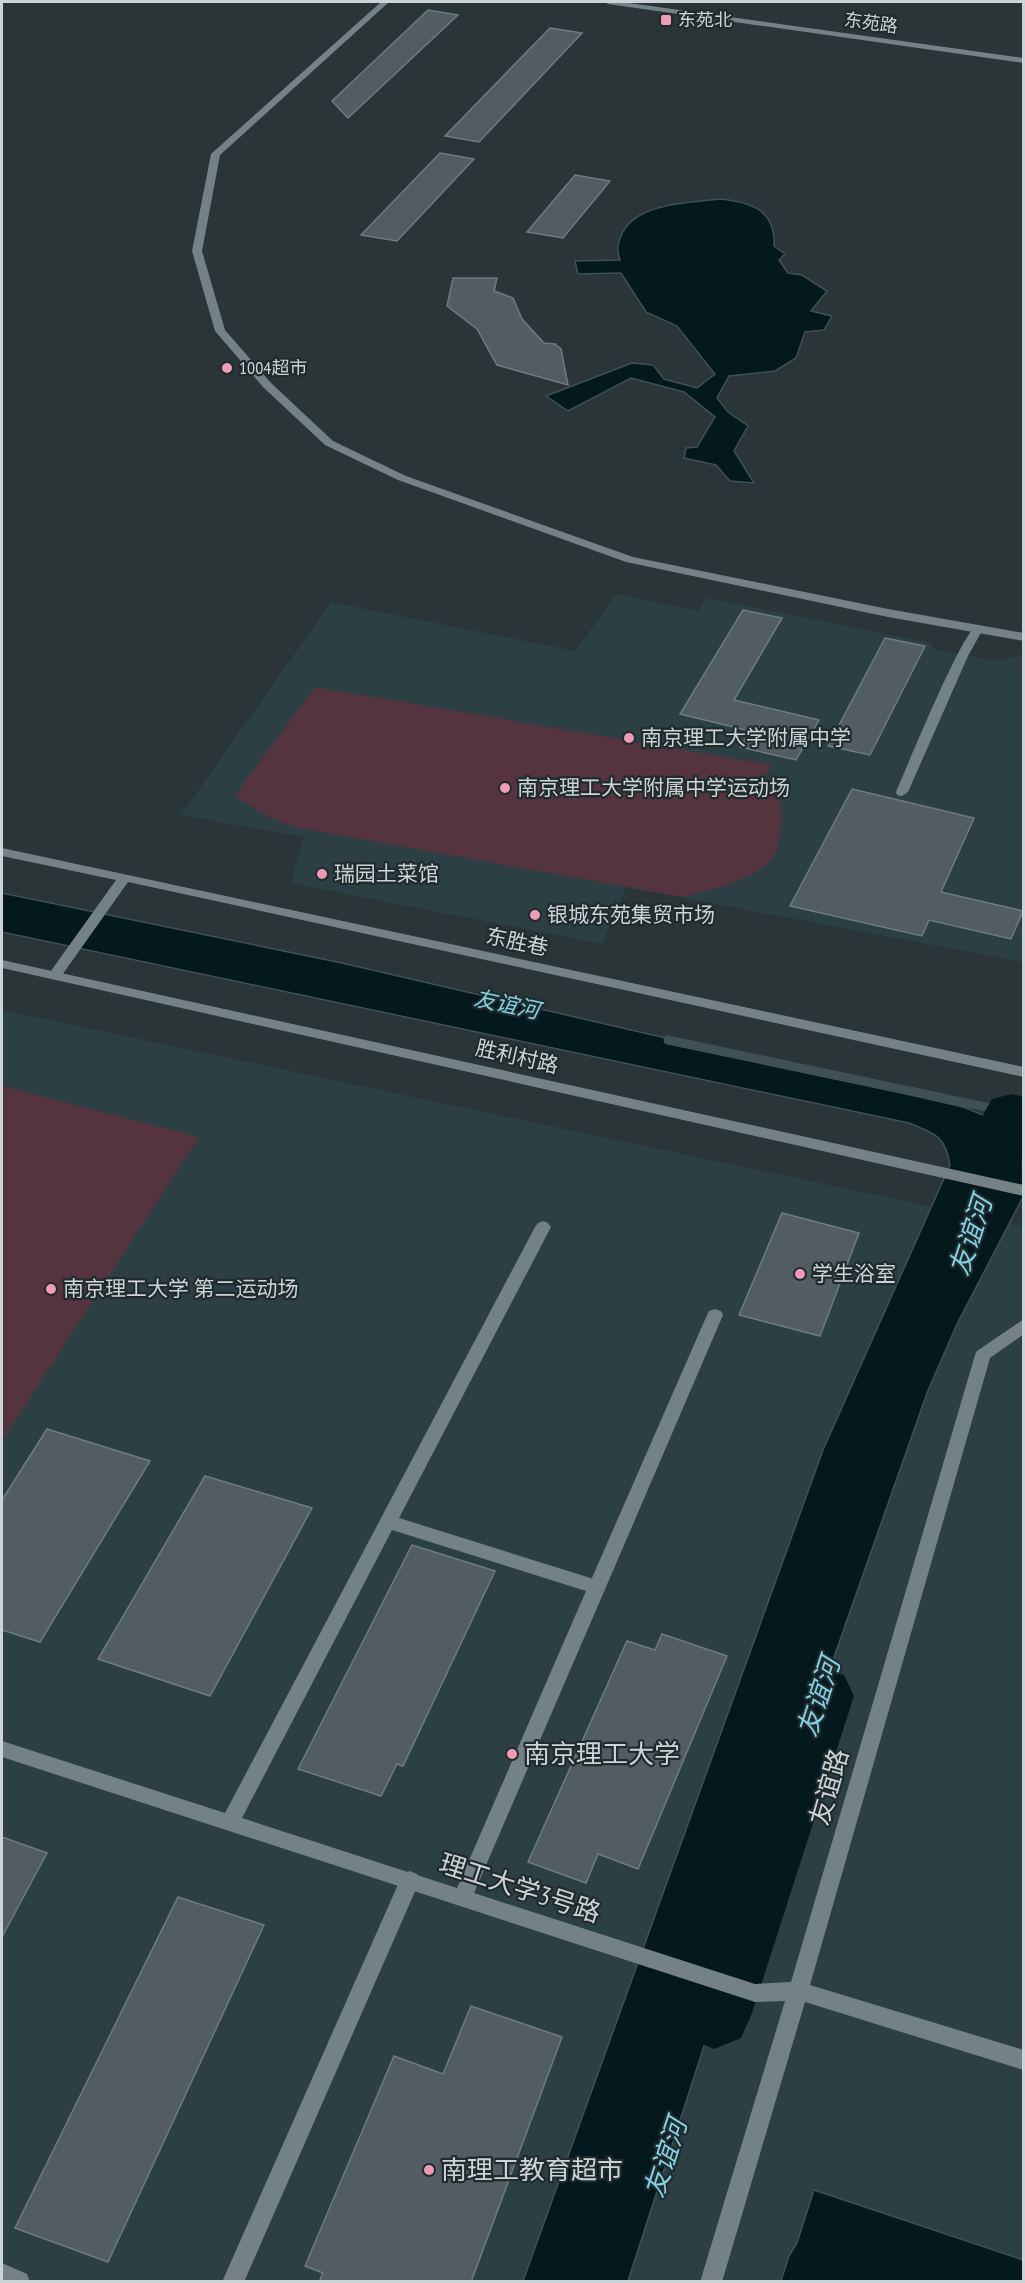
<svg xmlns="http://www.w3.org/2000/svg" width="1025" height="2283" font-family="'PT Sans Narrow','Noto Sans SC',sans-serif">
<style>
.built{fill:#2c4044}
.green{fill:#54343e}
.water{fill:#03191e;stroke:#3f5155;stroke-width:1.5}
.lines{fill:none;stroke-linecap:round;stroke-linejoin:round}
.stream{stroke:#3f5155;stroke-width:9}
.river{fill:#03191e;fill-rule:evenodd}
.building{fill:#515d60;stroke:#6e7c7f;stroke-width:1.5}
.lane{fill:#748285;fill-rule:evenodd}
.street{fill:#748285;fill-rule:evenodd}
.secondary{fill:#748285;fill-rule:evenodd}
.poi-dot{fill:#f09ab5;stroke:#1f2b2d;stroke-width:2}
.labels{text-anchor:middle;stroke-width:4.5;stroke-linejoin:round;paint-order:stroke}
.far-poi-label{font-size:18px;fill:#ccd3d5;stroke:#1f2b2d;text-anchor:start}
.far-street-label{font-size:18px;fill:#ccd3d5;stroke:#1f2b2d}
.poi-label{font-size:21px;fill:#ccd3d5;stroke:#1f2b2d;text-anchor:start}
.street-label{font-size:21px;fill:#ccd3d5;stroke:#1f2b2d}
.water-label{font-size:22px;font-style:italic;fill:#82d0e1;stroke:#1f2b2d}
.near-poi-label{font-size:26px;fill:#ccd3d5;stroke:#1f2b2d;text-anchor:start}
.near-street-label{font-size:26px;fill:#ccd3d5;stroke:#1f2b2d}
.near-water-label{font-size:27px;font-style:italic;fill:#82d0e1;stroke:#1f2b2d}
</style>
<rect width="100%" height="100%" fill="#293537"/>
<g class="built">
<polygon points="617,594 698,611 707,598 931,643 933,649 995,661 1023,656 1023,962 626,887 602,944 291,883 304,837 181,815 331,602 575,651"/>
<polygon points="2,1010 1023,1226 1023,2281 2,2282"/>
</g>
<g class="green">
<path d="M315,687L772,765L761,780C779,798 784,802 781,828C780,839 777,854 769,862C747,883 712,889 684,897L294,827L269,817L234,796Z"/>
<polygon points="2,1086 199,1137 2,1441"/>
</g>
<g class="water">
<path d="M720,199C751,202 776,210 774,246L785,254L779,260L788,273L802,275L827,291L811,311L832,316L824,330L805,332L796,358L775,371L729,376L717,398L728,412L748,426L734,451L754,483L730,481L716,465L684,458L686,448L697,447L715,417L684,392L631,378L568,411L546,396L632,363L653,365L664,379L697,388L715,374L677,326L646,312L621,273L578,274L575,261L620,260C619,256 617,250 618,246C625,202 687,203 720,199Z"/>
<path d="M2,893L342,963L963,1107L1006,1124L1022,1142L1023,1197L957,1324L927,1393L783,1802L628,2281H523L823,1450L950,1165C945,1135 935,1134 909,1123L2,932Z"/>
<polygon points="814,2190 1023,2260 1023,2281 781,2281 789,2256 797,2243"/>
</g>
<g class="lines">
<polyline class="stream" points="668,1040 1024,1115"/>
<g class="river">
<path d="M1012,1094L1024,1097C1024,1142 1025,1175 1004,1216L983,1222L962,1216L954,1201L984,1113L992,1099Z"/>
<polygon points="819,1666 844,1675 854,1696 752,2013 741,2038 714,2049 687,2038 676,2013 784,1696 794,1675"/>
</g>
</g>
<g class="building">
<polygon points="428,10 458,15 348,118 332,101"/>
<polygon points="550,28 582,33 479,142 445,136"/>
<polygon points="440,153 474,159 397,241 361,235"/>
<polygon points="575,175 610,181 563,238 527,232"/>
<polygon points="453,278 497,278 494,291 513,298 522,319 544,343 555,344 561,349 568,385 497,365 477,329 447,306"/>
<polygon points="743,610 782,618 734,700 819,720 796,760 740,747 750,731 680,714"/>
<polygon points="885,638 925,646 870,755 828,746"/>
<polygon points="852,789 974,818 941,892 1023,911 1011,939 929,920 922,936 790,906"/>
<polygon points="782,1213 859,1233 820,1336 739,1315"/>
<polygon points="47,1429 150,1461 40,1642 2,1630 2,1500"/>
<polygon points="205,1476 312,1508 210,1696 98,1659"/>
<polygon points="412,1545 495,1571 403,1766 397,1764 381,1796 298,1769"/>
<polygon points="662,1634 727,1656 638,1869 598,1854 586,1883 528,1862 627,1641 655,1650"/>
<polygon points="2,1837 47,1853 2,1937"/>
<polygon points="178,1897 264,1925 108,2262 15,2228"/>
<polygon points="471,2006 562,2037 471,2282 319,2282 323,2273 305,2266 394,2056 443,2074"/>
</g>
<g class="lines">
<g class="lane">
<path d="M977,625L983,629L968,656L908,792L902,796L897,795L896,792C906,769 963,630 977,625Z"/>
<polygon points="715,1309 721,1311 723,1315 606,1587 603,1592 597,1594 591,1592 588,1587 707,1315 709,1311"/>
<polygon points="410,1871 417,1874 420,1880 244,2282 222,2282 400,1880 403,1874"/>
<polygon points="2,2263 27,2274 30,2282 2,2282"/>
</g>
<g class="street">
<polygon points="381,2 389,2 220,155 202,251 225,330 271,383 333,441 406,476 633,557 888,609 1024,633 1024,641 888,617 626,562 398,480 325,445 263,387 215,331 192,251 211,154"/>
<polygon points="604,2 622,2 1024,58 1024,63 608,4"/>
<polygon points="2,848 1024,1067 1024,1077 128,882 60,978 55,980 48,975 116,880 2,856"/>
<path d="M543,1221L548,1223L551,1227L399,1518L597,1580L603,1582L606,1587L474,1893L755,1984L791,1982L975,1355L977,1351L1024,1319V1334L990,1358L810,1985L1024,2050V2070L805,2002L722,2282H700L785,2001L755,2002L2,1757V1741L225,1813L535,1227L538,1223ZM392,1530L586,1591L457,1888L242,1818Z"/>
</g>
<polygon class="secondary" points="2,960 1024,1185 1024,1196 2,968"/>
</g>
<g class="poi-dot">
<rect x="660" y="14" width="12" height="12" rx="3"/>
<circle cx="227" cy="368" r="6"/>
<circle cx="629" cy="738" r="6"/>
<circle cx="505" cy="788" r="6"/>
<circle cx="322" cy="874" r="6"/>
<circle cx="535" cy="915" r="6"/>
<circle cx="800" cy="1274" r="6"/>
<circle cx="51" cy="1289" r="6"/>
<circle cx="512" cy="1754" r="6"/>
<circle cx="429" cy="2170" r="6"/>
</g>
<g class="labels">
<g class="far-poi-label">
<text x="678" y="26">东苑北</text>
<text x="239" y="374">1004超市</text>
</g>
<g class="far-street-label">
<text transform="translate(871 23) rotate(8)" y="6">东苑路</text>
</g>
<g class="poi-label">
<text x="641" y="745">南京理工大学附属中学</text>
<text x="517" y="795">南京理工大学附属中学运动场</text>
<text x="334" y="881">瑞园土菜馆</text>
<text x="547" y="922">银城东苑集贸市场</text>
<text x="812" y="1281">学生浴室</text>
<text x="63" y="1296">南京理工大学 第二运动场</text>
</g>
<g class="street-label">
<text transform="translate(517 942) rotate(12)" y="7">东胜巷</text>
<text transform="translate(517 1057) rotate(13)" y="7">胜利村路</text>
</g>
<g class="water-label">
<text transform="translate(507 1004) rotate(12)" y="8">友谊河</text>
</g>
<g class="near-poi-label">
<text x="524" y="1763">南京理工大学</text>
<text x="441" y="2179">南理工教育超市</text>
</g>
<g class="near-street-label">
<text transform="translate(829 1787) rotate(-74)" y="9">友谊路</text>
<text transform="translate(520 1888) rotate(18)" y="9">理工大学3号路</text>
</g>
<g class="near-water-label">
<text transform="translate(971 1236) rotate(-72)" y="9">友谊河</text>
<text transform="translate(819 1697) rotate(-72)" y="9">友谊河</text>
<text transform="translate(666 2158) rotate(-72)" y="9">友谊河</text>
</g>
</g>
<rect width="1025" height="2283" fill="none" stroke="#ccd3d5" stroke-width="6"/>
</svg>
